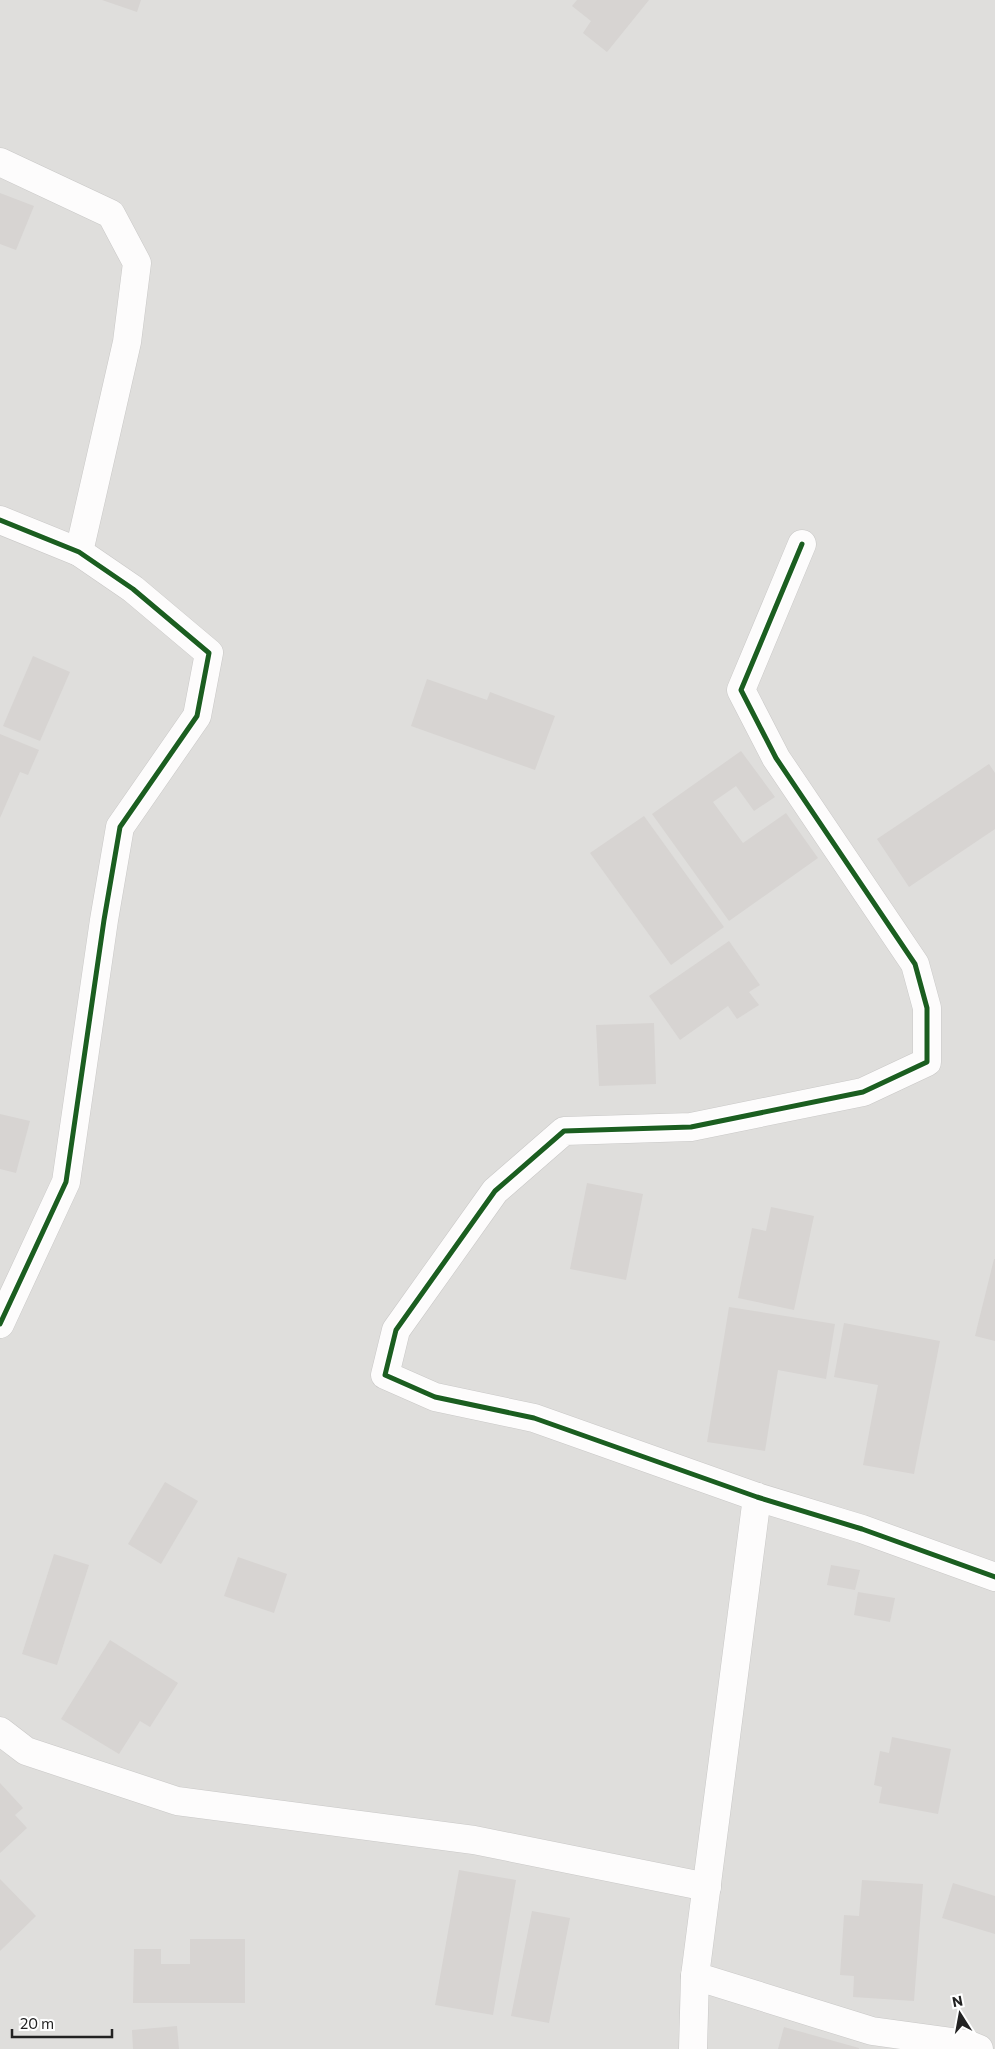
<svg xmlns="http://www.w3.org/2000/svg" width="995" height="2049" font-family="Commissioner,sans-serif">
<rect width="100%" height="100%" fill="#f0eeeb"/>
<!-- residential -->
<rect fill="#dfdedc" x="0" y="0" width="995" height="2049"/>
<!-- building -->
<g fill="#d7d4d2">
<path d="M102,0H141L137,12Z"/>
<path d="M577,0H649L607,52L583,33L591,21L572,6Z"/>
<path d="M0,193L34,206L16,250L0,244Z"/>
<path d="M33,656L70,672L40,741L3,726Z"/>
<path d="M427,679L487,700L490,692L555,716L535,770L411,726Z"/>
<path d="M0,734L39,750L28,775L20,772L0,818Z"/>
<path d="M741,751L775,797L754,811L736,786L713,802L743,843L786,813L818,858L729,921L652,814Z"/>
<path d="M989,764L995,773V829L909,887L877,839Z"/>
<path d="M644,816L724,927L671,965L590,853Z"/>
<path d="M729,941L760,985L749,992L759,1005L737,1019L728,1006L680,1040L649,996Z"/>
<path d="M654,1023L656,1084L599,1086L596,1025Z"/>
<path d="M0,1114L30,1121L16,1173L0,1169Z"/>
<path d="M587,1183L643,1194L626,1280L570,1269Z"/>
<path d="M771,1207L814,1216L794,1310L738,1298L752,1228L766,1231Z"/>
<path d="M994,1259H995V1341L975,1336Z"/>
<path d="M729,1307L835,1324L826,1379L778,1370L765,1451L707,1442Z"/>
<path d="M844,1323L940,1341L914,1474L863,1465L878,1385L834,1377Z"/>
<path d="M165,1482L198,1501L161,1564L128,1544Z"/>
<path d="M54,1554L89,1565L57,1665L22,1654Z"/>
<path d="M238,1557L287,1574L274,1613L224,1596Z"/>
<path d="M831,1565L860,1570L855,1590L827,1585Z"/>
<path d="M858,1592L895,1598L890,1622L854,1615Z"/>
<path d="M110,1640L178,1683L150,1727L140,1721L119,1754L61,1719Z"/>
<path d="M892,1737L951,1749L938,1814L879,1803L882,1787L874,1785L880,1751L889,1753Z"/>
<path d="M0,1783L23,1808L15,1815L27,1828L0,1853Z"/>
<path d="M459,1870L516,1880L493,2015L435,2005Z"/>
<path d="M0,1879L36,1916L0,1951Z"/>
<path d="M862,1880L923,1884L914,2001L853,1997L854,1976L840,1975L844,1915L859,1916Z"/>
<path d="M953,1883L995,1896V1934L942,1918Z"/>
<path d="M532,1911L570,1918L549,2023L511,2016Z"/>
<path d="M190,1939H245V2003H133L134,1949H161V1964H190Z"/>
<path d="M177,2026L179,2049H133L132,2030Z"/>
<path d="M784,2027L859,2048V2049H778Z"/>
</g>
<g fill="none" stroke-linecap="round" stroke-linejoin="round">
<defs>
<g id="minor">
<path d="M0,162L111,214L137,263L127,342L79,552"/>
<path d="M0,520L79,552L133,589L209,653L197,716L120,827L104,920L66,1182L0,1324"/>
<path d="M802,544L741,690L776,758L915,964L927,1008V1062L863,1092L691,1127L564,1131L495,1191L396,1330L385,1375L435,1397L534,1418L757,1497L862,1529L995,1577"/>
<path d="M0,1731L26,1751L177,1801L474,1840L707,1887"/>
<path d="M695,1976L872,2031L967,2044L979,2049"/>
<path d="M693,2049L695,1976L757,1497"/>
</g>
</defs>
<!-- minor casing -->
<use href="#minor" stroke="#c9c8c7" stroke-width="29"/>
<!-- minor -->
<use href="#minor" stroke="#fdfcfc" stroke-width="28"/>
<defs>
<g id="cycleway">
<path d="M0,520L79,552L133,589L209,653L197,716L120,827L104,920L66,1182L0,1324"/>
<path d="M802,544L741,690L776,758L915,964L927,1008V1062L863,1092L691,1127L564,1131L495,1191L396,1330L385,1375L435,1397L534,1418L757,1497L862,1529L995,1577"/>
</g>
</defs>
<!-- cycleway casing -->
<use href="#cycleway" stroke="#fff" stroke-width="8"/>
<!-- cycleway -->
<use href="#cycleway" stroke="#1b5e20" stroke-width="5"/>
</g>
<!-- north arrow -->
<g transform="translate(960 2014) rotate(349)" stroke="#ffffff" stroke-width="4" paint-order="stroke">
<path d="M0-4L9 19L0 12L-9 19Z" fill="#222222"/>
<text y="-8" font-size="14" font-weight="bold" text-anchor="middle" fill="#222222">N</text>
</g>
<!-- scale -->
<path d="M12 2029v8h100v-8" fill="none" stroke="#222222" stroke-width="2.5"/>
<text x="20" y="2029" font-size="15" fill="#222222" stroke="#ffffff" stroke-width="4" paint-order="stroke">20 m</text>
</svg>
